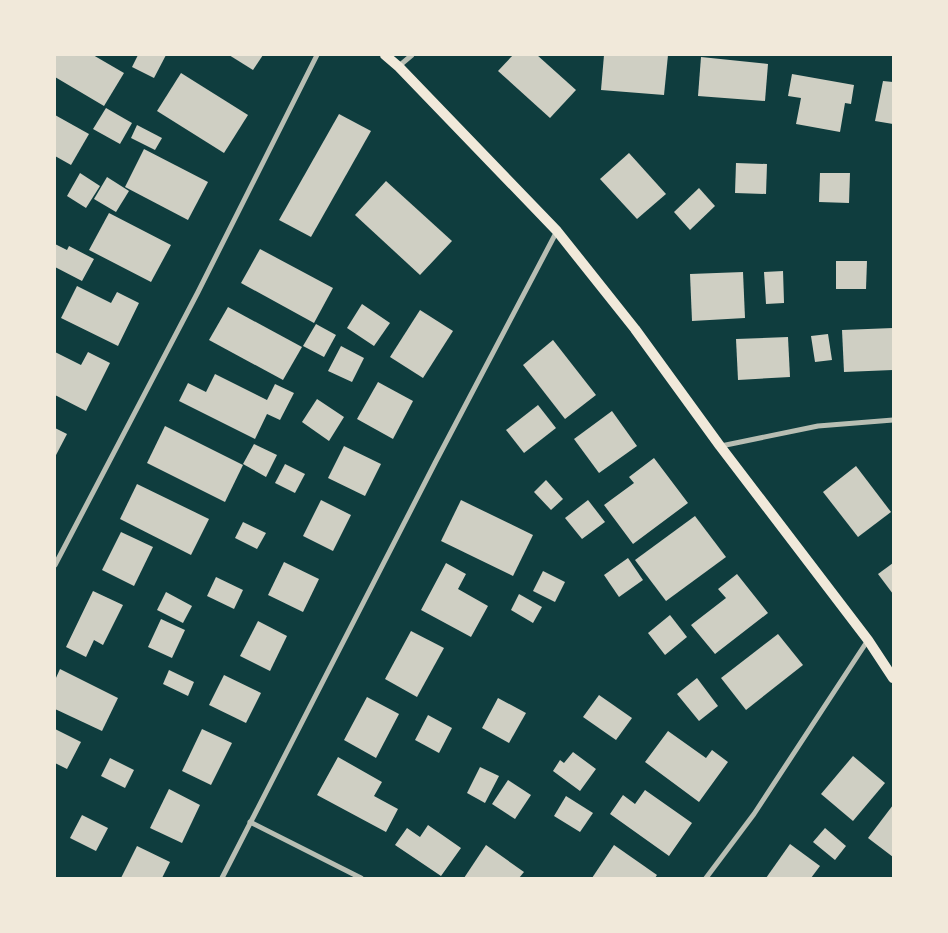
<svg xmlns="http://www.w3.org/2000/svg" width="948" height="933" font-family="'Crimson Pro',serif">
<rect width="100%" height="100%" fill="#0f3d3e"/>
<!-- building -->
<g fill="#cfcfc3">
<path d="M55,55H93L124,73L104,106L55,77Z"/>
<path d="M138,55H166L154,78L132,67Z"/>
<path d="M229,55H263L253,70Z"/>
<path d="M513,55H537L576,90L550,118L498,71Z"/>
<path d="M604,55H668L664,95L601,90Z"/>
<path d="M701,57L768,64L765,101L698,96Z"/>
<path d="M181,73L248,115L224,153L157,111Z"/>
<path d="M792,74L854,85L851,104L845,103L840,132L796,124L801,98L788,96Z"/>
<path d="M883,81L893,82V124L875,121Z"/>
<path d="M106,108L132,123L120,144L93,129Z"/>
<path d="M339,114L371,131L311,237L279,220Z"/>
<path d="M55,115L89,134L71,165L55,156Z"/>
<path d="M137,125L162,138L155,150L131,138Z"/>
<path d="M144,149L208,182L188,220L125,187Z"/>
<path d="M629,153L666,194L637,219L600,179Z"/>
<path d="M736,163L767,164L766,194L735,193Z"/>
<path d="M80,173L100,186L86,208L67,196Z"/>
<path d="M820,173H850L849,203L819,202Z"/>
<path d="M107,177L129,191L116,212L94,199Z"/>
<path d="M386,181L452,241L420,275L355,215Z"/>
<path d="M699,188L715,206L690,230L674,212Z"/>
<path d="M109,213L171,245L151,282L89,250Z"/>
<path d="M55,244L67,250L69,246L94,259L82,281L55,267Z"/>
<path d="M260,249L333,288L314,323L241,283Z"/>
<path d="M836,261H867L866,289H836Z"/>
<path d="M783,271L784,303L766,304L764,272Z"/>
<path d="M743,272L745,318L692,321L690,274Z"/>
<path d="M77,286L111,303L117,292L139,303L118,346L61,318Z"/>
<path d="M362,304L390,323L374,346L347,328Z"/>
<path d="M228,307L302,347L283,380L209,340Z"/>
<path d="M420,310L453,331L423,378L390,357Z"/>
<path d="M316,324L336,335L324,357L303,346Z"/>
<path d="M893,328V370L844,372L842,330Z"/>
<path d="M828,334L832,360L815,362L811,336Z"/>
<path d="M788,337L790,377L738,380L736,339Z"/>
<path d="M553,340L596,395L565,419L523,365Z"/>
<path d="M341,346L364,358L352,382L328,371Z"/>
<path d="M55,352L81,365L88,352L110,363L86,411L55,395Z"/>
<path d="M215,374L267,400L275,384L294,393L280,420L267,414L255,439L179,401L188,383L206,392Z"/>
<path d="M378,382L413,401L393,439L357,419Z"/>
<path d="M317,399L344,417L329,441L302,422Z"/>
<path d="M538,405L556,428L524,453L506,430Z"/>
<path d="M612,411L637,446L599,473L574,439Z"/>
<path d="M165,426L243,465L225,502L147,463Z"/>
<path d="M55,428L67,434L55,457Z"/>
<path d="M254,444L277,455L266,477L243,464Z"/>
<path d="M344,446L381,464L365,496L328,478Z"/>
<path d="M654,458L688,503L633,544L604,505L634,483L629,477Z"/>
<path d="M285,464L305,474L295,493L275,483Z"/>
<path d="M856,466L891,512L858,537L823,492Z"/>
<path d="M546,480L563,499L551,510L534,492Z"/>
<path d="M137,484L209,519L191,555L120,519Z"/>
<path d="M321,500L351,515L333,551L303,536Z"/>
<path d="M461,500L533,535L513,576L441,541Z"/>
<path d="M588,500L605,522L582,539L565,518Z"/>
<path d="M695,516L726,557L666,601L635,560Z"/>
<path d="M243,522L266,533L257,549L235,538Z"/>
<path d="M121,532L153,547L134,586L102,570Z"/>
<path d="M628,558L643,580L619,597L604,575Z"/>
<path d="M284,562L319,579L303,612L268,595Z"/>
<path d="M446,563L466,574L458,589L488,606L471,637L421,610Z"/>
<path d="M893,563V594L878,574Z"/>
<path d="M543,571L565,582L555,602L533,591Z"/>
<path d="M737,574L768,613L715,654L691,625L726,598L718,589Z"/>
<path d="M216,577L243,590L234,609L207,596Z"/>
<path d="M93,591L123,605L103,645L94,640L86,657L66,647Z"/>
<path d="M166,592L192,606L183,623L157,610Z"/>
<path d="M519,594L542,607L533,623L511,610Z"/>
<path d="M670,615L687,637L665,655L648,633Z"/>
<path d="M161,619L185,630L172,658L148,647Z"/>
<path d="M258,621L287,636L270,671L240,656Z"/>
<path d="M411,631L444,648L417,697L385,679Z"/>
<path d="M778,634L803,665L746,710L721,678Z"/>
<path d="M60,669L118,698L102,731L55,709V680Z"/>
<path d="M169,670L194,682L188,696L163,684Z"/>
<path d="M224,675L261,693L246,723L209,705Z"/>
<path d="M697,678L718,706L699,721L677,694Z"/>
<path d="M599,695L632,718L616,740L583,717Z"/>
<path d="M367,697L399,714L376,758L344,740Z"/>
<path d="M498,698L526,713L509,743L482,728Z"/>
<path d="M428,715L452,728L439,753L415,740Z"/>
<path d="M55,729L81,742L67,769L55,763Z"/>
<path d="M202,729L232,743L211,785L182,771Z"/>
<path d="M668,731L706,758L712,750L728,762L699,802L645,762Z"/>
<path d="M573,752L596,769L580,791L553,771L560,760L564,763Z"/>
<path d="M853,756L885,783L853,821L821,794Z"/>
<path d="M338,757L382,782L374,796L398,809L386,832L317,795Z"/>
<path d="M110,758L134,770L125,788L101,776Z"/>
<path d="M480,767L499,776L485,803L467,793Z"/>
<path d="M508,780L531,795L515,819L492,804Z"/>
<path d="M169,789L200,805L182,843L150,828Z"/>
<path d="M645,790L692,823L669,856L610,814L623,795L635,804Z"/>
<path d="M566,796L593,813L580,832L554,816Z"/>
<path d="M893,805V857L868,838Z"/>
<path d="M82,815L108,828L96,851L70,838Z"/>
<path d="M428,825L461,848L441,876L395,845L407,828L420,837Z"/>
<path d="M825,828L846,846L835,860L813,842Z"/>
<path d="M790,844L820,866L811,878H766Z"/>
<path d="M486,845L524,872L519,878H464Z"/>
<path d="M614,845L657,875L655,878H592Z"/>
<path d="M137,846L170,862L162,878H121Z"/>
</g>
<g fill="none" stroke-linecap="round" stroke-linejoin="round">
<!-- minor -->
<g stroke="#b8beb3" stroke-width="5">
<path d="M399,66L412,55"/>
<path d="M721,446L818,426L893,420"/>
<path d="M55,565L198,292L317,55"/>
<path d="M250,822L361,878"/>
<path d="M222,878L435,463L557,231"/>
<path d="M706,878L754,814L868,640"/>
</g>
<!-- secondary -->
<path stroke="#f1e9da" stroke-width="10" d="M385,55L399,67L557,231L635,329L720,446L868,640L893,678"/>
</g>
<!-- border -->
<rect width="948" height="933" fill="none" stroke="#f1e9da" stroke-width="112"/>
</svg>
